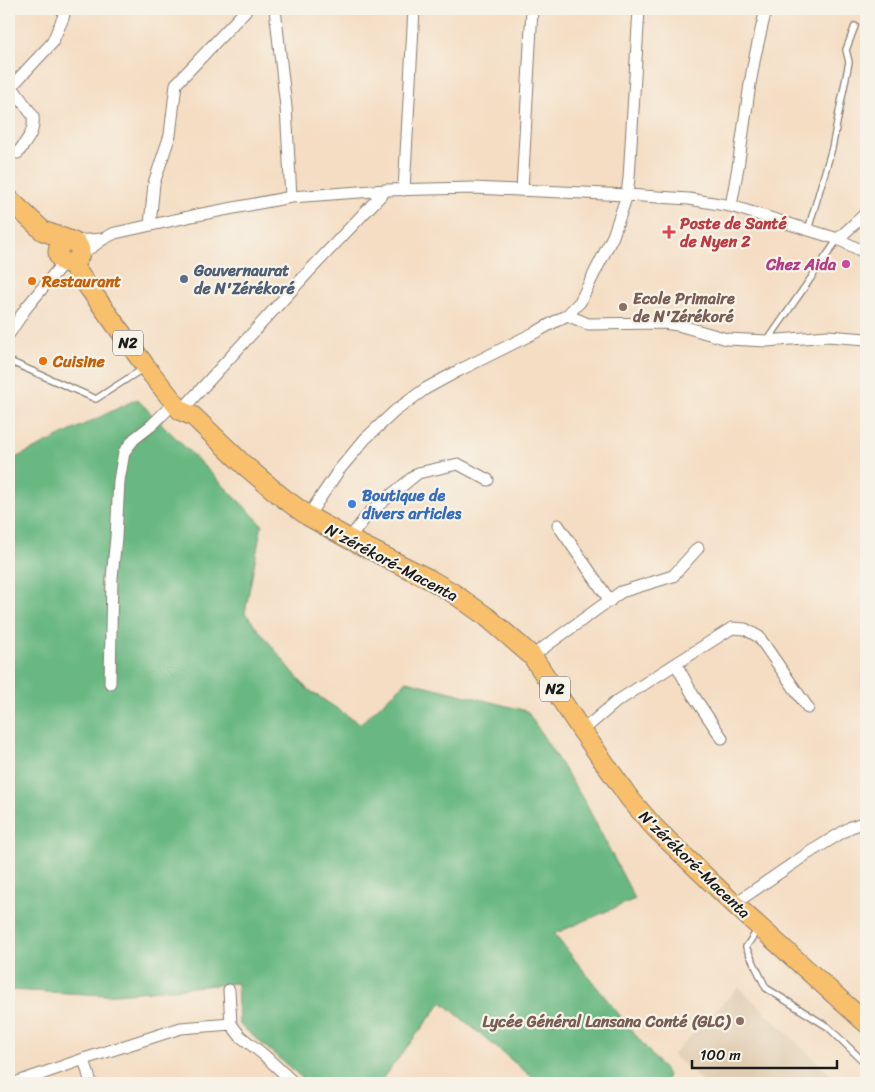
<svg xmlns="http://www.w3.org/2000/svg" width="875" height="1092" font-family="Sriracha,sans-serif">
<rect width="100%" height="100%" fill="#f7f3e8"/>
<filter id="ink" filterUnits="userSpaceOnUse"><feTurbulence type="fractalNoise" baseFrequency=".02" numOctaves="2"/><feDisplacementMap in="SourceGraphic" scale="10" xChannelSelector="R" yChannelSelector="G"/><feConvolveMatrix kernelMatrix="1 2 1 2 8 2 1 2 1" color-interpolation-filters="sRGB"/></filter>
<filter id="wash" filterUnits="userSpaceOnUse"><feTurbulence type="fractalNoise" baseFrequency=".0096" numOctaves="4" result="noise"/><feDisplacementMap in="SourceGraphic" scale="20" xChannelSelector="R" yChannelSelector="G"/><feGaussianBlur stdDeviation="1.12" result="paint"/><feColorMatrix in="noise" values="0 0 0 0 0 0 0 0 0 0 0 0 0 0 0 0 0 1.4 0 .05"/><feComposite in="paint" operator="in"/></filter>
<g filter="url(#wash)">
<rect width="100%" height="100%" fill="#f4ddc2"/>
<!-- built -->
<path fill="#e0ccb1" d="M739,987L839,1083H704L672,1055Z"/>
<!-- forest -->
<path fill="#69b882" stroke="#426a4f" d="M137,399L262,524L245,613L306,688L360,724L407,681L527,711L585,802L635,899L554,934L668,1075L665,1083H539L442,1002L379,1083H308L239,1024L237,983L105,995L9,990V461Z"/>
</g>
<g filter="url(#ink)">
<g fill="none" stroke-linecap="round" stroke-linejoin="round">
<defs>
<g id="service">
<path d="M808,230L832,148L849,62L846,50L855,26"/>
<path d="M768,340L838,239"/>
<path d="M9,361L96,399L144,368"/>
<path d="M758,929L746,947L766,988L828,1027L866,1064V1068"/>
</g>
<g id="minor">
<path d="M275,9L286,107L291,197"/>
<path d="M12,87L33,116C35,133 27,139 18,153"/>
<path d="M9,89L52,43L63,18L65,9"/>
<path d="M404,190L414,9"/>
<path d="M522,190L532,9"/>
<path d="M731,206L738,167L750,84L755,56L766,9"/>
<path d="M150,225L154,183L170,135L176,84L247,9"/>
<path d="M838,239L866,213"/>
<path d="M73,241L103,239"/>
<path d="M80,253L92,247L103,239L115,233L197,215L291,197L386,190L473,188L627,195L689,199L731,206L838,239L866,253"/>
<path d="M567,315L588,324L663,323L678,325L727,339L767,341L828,336L866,339"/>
<path d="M9,334L26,308L64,262"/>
<path d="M181,411L312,268L386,190"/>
<path d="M308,516L339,470L365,439L395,411L425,389L458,371L538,331L567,315L580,302L613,236L627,195L629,178L639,9"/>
<path d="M558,525L610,601"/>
<path d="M349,539L369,513L418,473L458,464L488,480"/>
<path d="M532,656L621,592L673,576L698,548"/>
<path d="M676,664L693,695L722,738"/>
<path d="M110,683L112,578L116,537L119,481L124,452L134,439L152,425L166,411L174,402"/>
<path d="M582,731L616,702L732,628L745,629L759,637L808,708"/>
<path d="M734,904L807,854L851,827L863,823L866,824"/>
<path d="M229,990L231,1024L240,1036L264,1055L294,1083"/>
<path d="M84,1059L91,1083"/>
<path d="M15,1083L84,1059L181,1028L231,1024"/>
</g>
<g id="trunk">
<path d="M9,199L43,231L69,240"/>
<circle cx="69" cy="252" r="11"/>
<path d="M71,263L146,367L181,411L193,416L243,464L282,497L308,516L349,539L429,579L453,593L487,617L532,656L582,731L630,799L654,827L734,904L866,1023"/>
</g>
</defs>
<!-- service casing -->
<use href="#service" stroke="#887c6f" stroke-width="8"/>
<!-- minor casing -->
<use href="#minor" stroke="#887c6f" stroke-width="13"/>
<!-- trunk casing -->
<use href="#trunk" stroke="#887c6f" stroke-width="21"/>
<!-- service -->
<use href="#service" stroke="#fff" stroke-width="5.5"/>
<!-- minor -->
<use href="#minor" stroke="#fff" stroke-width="11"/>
<!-- trunk -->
<use href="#trunk" stroke="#f8bf6c" stroke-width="19"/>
</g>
</g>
<!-- markers -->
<path fill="#e0444e" stroke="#f7f3e8" stroke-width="2" d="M666.5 224.5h5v5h5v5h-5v5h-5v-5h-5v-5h5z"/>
<circle fill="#d1479c" stroke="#f7f3e8" stroke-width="2" cx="846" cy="264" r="5"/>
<circle fill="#5c6f8a" stroke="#f7f3e8" stroke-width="2" cx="184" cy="279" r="5"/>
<g fill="#e8710a" stroke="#f7f3e8" stroke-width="2">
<circle cx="32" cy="281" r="5"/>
<circle cx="43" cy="361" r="5"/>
</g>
<g fill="#8d6e63" stroke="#f7f3e8" stroke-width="2">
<circle cx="623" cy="307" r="5"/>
<circle cx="740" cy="1021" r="5"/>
</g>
<circle fill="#3f7fe0" stroke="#f7f3e8" stroke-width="2" cx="352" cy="504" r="5"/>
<g text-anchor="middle" stroke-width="4.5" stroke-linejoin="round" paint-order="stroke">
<!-- shield labels -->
<g fill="#f7f3e8" stroke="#5e5c59" stroke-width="1">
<rect x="113" y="330.5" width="30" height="25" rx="4"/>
<rect x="540" y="676.5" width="30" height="25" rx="4"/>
</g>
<g font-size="15" font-weight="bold" fill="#1c1c1c">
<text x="128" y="348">N2</text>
<text x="555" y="694">N2</text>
</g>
<!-- health labels -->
<g font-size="16" font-weight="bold" fill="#be3a42" stroke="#f7f3e8" text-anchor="start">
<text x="680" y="229">Poste de Santé<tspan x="680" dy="18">de Nyen 2</tspan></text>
</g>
<!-- hotel labels -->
<g font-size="16" font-weight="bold" fill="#b23c85" stroke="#f7f3e8" text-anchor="end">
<text x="836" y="270">Chez Aida</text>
</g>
<!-- service labels -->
<g font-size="16" font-weight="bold" fill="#4e5e75" stroke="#f7f3e8" text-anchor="start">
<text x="194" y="276">Gouvernaurat<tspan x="194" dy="18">de N'Zérékoré</tspan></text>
</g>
<!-- food labels -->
<g font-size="16" font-weight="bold" fill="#c56008" stroke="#f7f3e8" text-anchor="start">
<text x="42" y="287">Restaurant</text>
<text x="53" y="367">Cuisine</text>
</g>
<!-- education labels -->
<g font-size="16" font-weight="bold" fill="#785e54" stroke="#f7f3e8" text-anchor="start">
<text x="633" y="304">Ecole Primaire<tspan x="633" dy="18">de N'Zérékoré</tspan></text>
<text x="730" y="1027" text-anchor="end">Lycée Général Lansana Conté (GLC)</text>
</g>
<!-- shop labels -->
<g font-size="16" font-weight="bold" fill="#366cbe" stroke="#f7f3e8" text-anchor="start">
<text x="362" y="501">Boutique de<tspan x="362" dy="18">divers articles</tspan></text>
</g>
<!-- street labels -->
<g font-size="16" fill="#1c1c1c" stroke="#f7f3e8">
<text transform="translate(392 562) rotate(28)" y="6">N'zérékoré-Macenta</text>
<text transform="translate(695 864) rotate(44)" y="6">N'zérékoré-Macenta</text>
</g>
</g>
<!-- margin -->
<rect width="875" height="1092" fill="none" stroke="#f7f3e8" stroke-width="30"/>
<!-- scale -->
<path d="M692 1060v8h145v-8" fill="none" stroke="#1c1c1c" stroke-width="2.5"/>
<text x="700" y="1060" font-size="15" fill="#1c1c1c" stroke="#f7f3e8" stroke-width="4" paint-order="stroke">100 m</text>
</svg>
